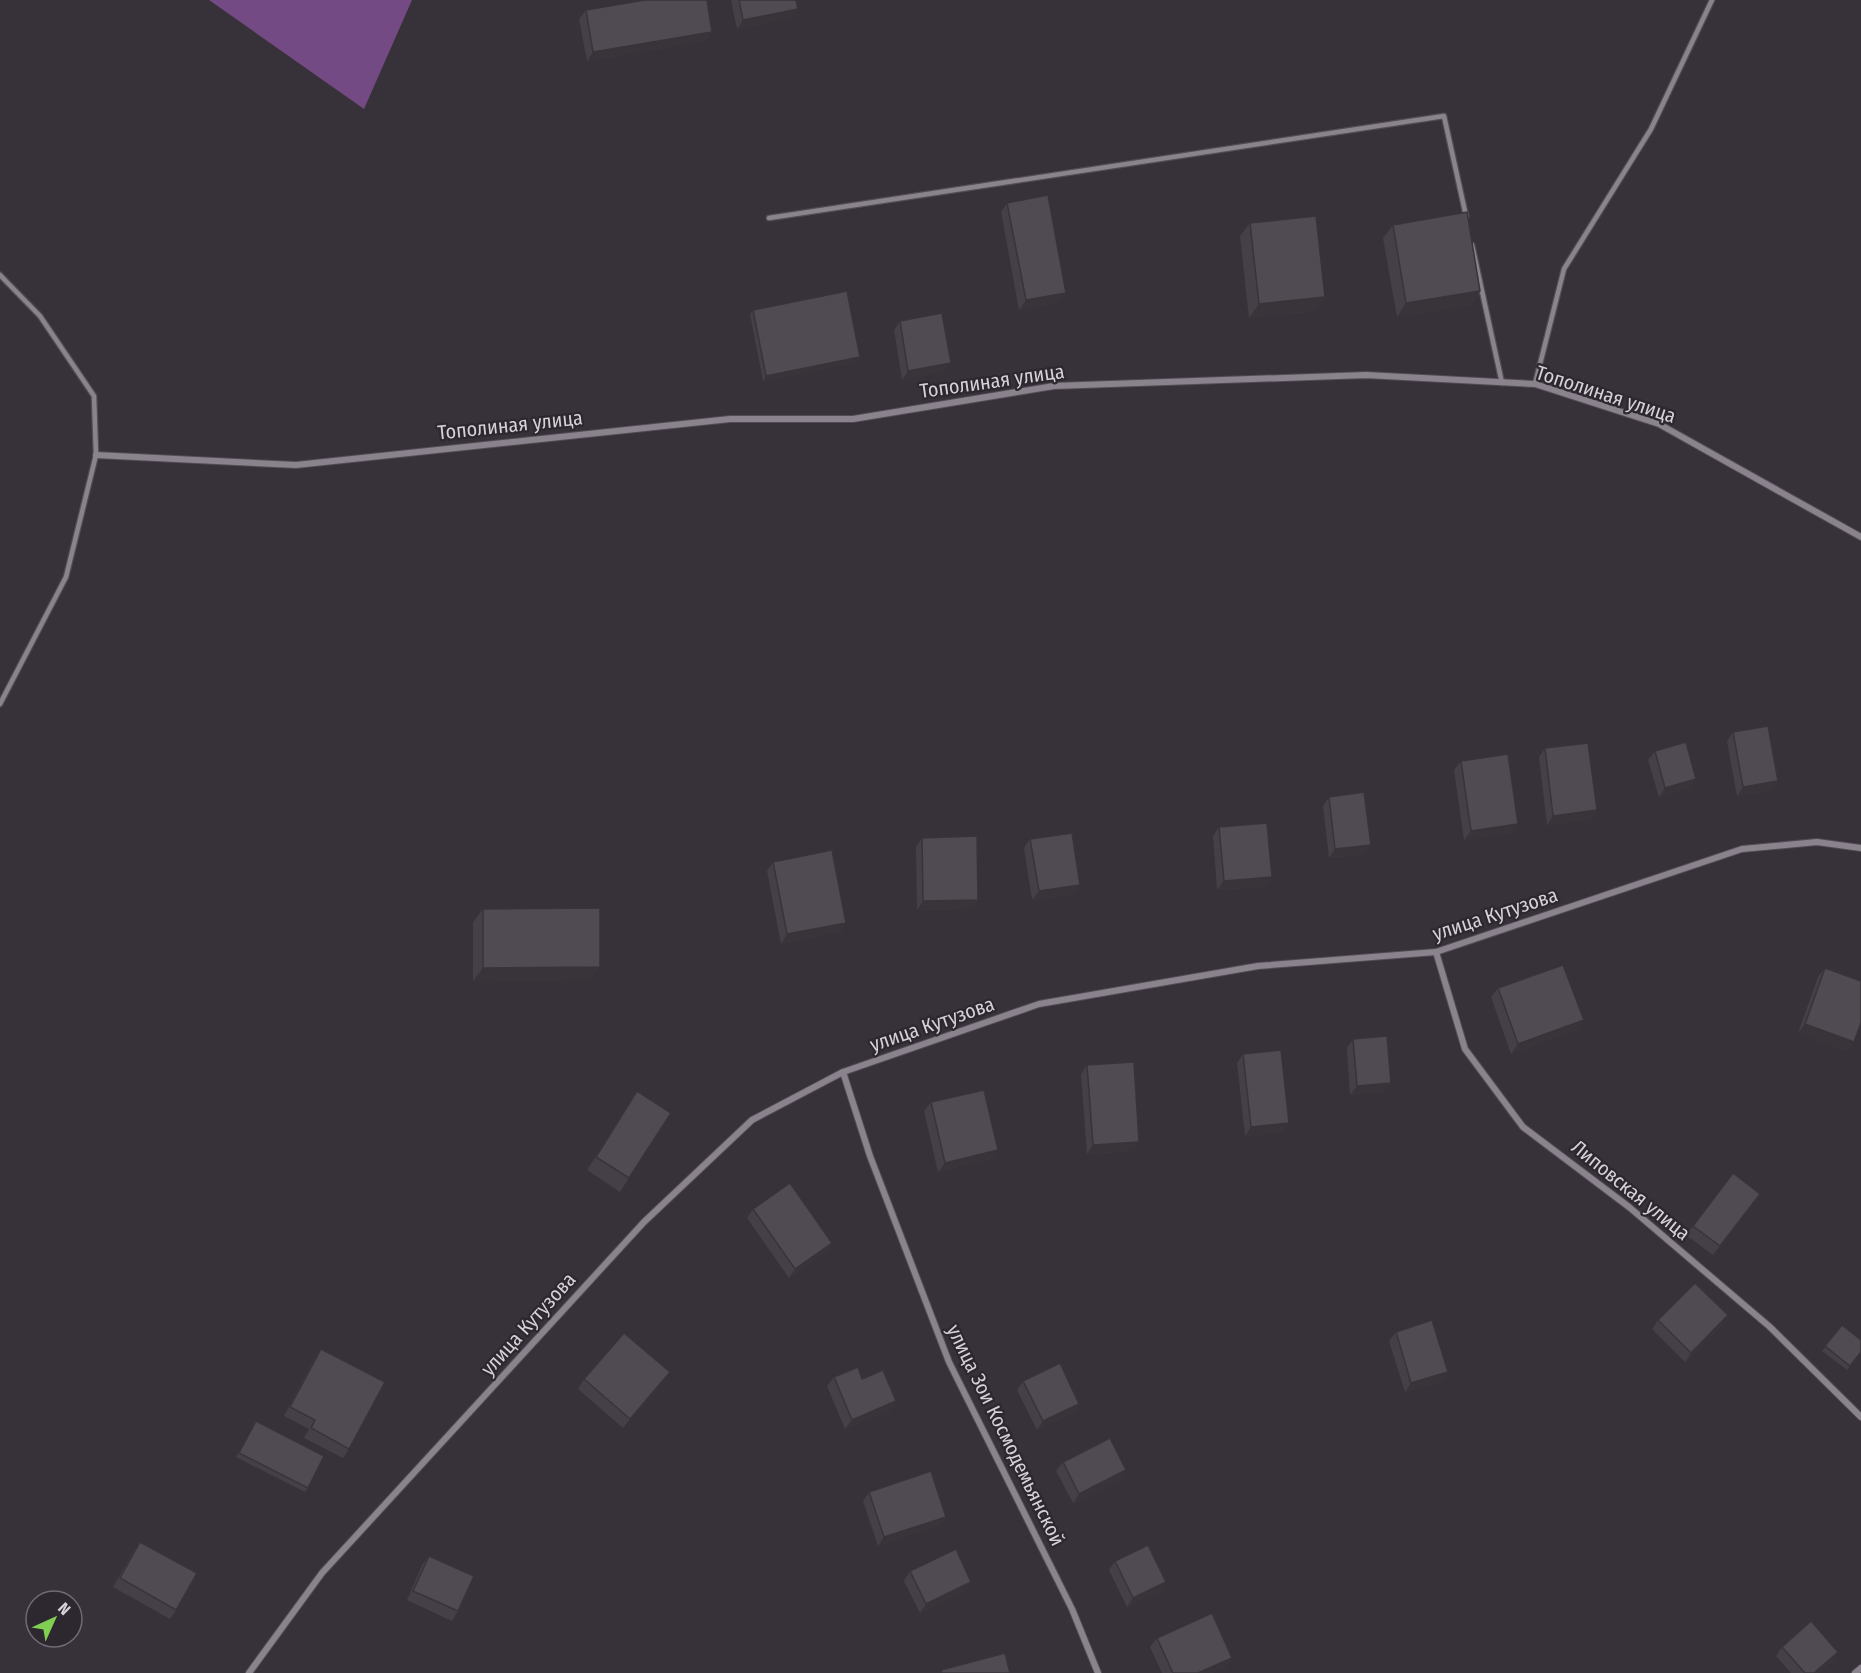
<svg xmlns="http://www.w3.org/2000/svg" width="1861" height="1673" font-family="'Fira Sans Condensed',sans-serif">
<rect width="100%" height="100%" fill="#373139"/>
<!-- green -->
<path fill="#734a83" d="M209,0H412L364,109Z"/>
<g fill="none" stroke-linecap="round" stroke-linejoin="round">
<defs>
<g id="service">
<path d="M769,218L1444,116L1466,216"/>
<path d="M1472,245L1502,383"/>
<path d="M0,275L40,316L94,396L96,455L66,577L0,704"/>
<path d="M1535,384L1564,269L1651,129L1712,0"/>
</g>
<g id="minor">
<path d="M96,455L296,465L730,419H853L1054,386L1366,375L1535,384L1659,424L1861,537"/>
<path d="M1436,952L1465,1049L1523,1127L1629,1207L1770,1327L1861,1417"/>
<path d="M843,1072L870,1156L949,1362L1072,1609L1098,1673"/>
<path d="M249,1673L322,1573L644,1222L752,1120L843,1072L1039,1004L1258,966L1436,952L1742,849L1817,842L1861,848"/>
<path d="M1855,1673L1861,1668"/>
</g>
</defs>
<!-- service casing -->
<use href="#service" stroke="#514d53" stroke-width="7"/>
<!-- minor casing -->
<use href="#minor" stroke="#514d53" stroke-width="8"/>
<!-- service -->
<use href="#service" stroke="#8a838d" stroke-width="4.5"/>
<!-- minor -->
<use href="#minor" stroke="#8a838d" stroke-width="6"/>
</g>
<!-- wall -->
<g fill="#454047">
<path d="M731,0H796L798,9L791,18L737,29Z"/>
<path d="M586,10L706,41L587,61L579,19Z"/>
<path d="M1007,203L1060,302L1019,310L1001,212Z"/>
<path d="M1250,223L1325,297L1316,311L1249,318L1240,236Z"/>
<path d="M1393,225L1480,291L1471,305L1397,317L1383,238Z"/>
<path d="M753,310L857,362L763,381L750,314Z"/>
<path d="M900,321L944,372L902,380L894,330Z"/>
<path d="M1733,732L1778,781L1772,790L1737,796L1727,741Z"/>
<path d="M1545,748L1597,810L1591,820L1547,825L1539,757Z"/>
<path d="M1655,751L1690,788L1659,797L1648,760Z"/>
<path d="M1461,761L1512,833L1464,840L1454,770Z"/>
<path d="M1329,797L1371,845L1365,854L1329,858L1323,806Z"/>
<path d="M1219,827L1272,877L1266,886L1217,890L1213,836Z"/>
<path d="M922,838L978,900L972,909L917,910L916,847Z"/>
<path d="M1030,839L1080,885L1074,894L1032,900L1024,848Z"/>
<path d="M773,862L846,923L840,932L781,944L767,871Z"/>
<path d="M483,909L591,980L473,981V922Z"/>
<path d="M1825,968L1848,1051L1798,1033L1818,977Z"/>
<path d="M1498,988L1577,1030L1511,1054L1491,997Z"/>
<path d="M1353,1039L1385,1092L1350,1095L1347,1048Z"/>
<path d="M1243,1054L1283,1132L1245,1136L1237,1063Z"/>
<path d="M1087,1065L1139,1142L1133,1151L1087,1154L1081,1074Z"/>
<path d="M637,1091L629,1178L620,1192L587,1170Z"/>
<path d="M931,1102L992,1159L938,1172L924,1111Z"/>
<path d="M1760,1194L1713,1255L1686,1235L1693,1226Z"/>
<path d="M753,1209L832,1243L826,1252L789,1278L747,1218Z"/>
<path d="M1658,1320L1722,1324L1685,1362L1652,1329Z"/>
<path d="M1842,1325L1861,1352L1847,1370L1822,1351Z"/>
<path d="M1396,1332L1448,1372L1442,1381L1405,1392L1389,1341Z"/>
<path d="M321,1349L349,1449L343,1458L304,1438L309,1429L284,1416L315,1358Z"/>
<path d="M670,1372L664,1381L623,1428L578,1389L584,1379Z"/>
<path d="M834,1377L862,1379L896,1401L890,1410L845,1429L827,1386Z"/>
<path d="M1023,1381L1079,1404L1073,1413L1037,1430L1017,1390Z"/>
<path d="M256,1421L308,1488L305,1492L236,1457Z"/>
<path d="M1063,1462L1126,1470L1120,1479L1073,1503L1056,1471Z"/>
<path d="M869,1492L946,1517L939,1526L878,1546L863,1501Z"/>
<path d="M140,1542L176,1610L170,1619L113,1587L134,1551Z"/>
<path d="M429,1556L458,1611L452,1621L407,1600L422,1565Z"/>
<path d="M1115,1561L1160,1591L1127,1607L1109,1570Z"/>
<path d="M910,1571L965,1591L920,1613L904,1581Z"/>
<path d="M1157,1638L1232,1658L1225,1667L1212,1673H1162L1150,1647Z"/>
<path d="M1782,1647L1838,1652L1832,1661L1818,1673H1791L1776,1656Z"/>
</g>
<!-- shaded-wall -->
<g fill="#383439">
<path d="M798,9L791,18L737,29L743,20Z"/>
<path d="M712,32L706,41L587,61L593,52Z"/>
<path d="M1480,291L1471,305L1397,317L1406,303Z"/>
<path d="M1066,293L1060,302L1019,310L1026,300Z"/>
<path d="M1325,297L1316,311L1249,318L1259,304Z"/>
<path d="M860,357L857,362L763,381L766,376Z"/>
<path d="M951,363L944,372L902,380L908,371Z"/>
<path d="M1696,779L1690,788L1659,797L1665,788Z"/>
<path d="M1778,781L1772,790L1737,796L1743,787Z"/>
<path d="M1597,810L1591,820L1547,825L1553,816Z"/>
<path d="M1518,824L1512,833L1464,840L1471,831Z"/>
<path d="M1371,845L1365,854L1329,858L1335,849Z"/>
<path d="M1272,877L1266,886L1217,890L1224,881Z"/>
<path d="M1080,885L1074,894L1032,900L1039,891Z"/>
<path d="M978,900L972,909L917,910L923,901Z"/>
<path d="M846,923L840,932L781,944L787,934Z"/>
<path d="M600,967L591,980L473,981L483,968Z"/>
<path d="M1584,1020L1577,1030L1511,1054L1518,1044Z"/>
<path d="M1805,1024L1854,1042L1848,1051L1798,1033Z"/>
<path d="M1391,1083L1385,1092L1350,1095L1357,1086Z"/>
<path d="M1289,1123L1283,1132L1245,1136L1251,1127Z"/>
<path d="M1139,1142L1133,1151L1087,1154L1093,1145Z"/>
<path d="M998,1150L992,1159L938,1172L945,1163Z"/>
<path d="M832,1243L826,1252L789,1278L795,1269Z"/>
<path d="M1728,1315L1722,1324L1685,1362L1691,1353Z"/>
<path d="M670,1372L664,1381L623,1428L630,1419Z"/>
<path d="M1448,1372L1442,1381L1405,1392L1411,1383Z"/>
<path d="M896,1401L890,1410L845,1429L852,1420Z"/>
<path d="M1079,1404L1073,1413L1037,1430L1043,1421Z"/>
<path d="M1126,1470L1120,1479L1073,1503L1079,1494Z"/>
<path d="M946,1517L939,1526L878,1546L884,1537Z"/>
<path d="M971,1582L965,1591L920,1613L926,1604Z"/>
<path d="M1166,1582L1160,1591L1127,1607L1133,1598Z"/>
<path d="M1838,1652L1832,1661L1818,1673H1814Z"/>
<path d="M1232,1658L1225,1667L1212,1673H1198Z"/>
</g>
<!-- building -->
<g fill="#504a52" stroke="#383439" stroke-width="1.5">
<path d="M645,0H707L712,32L593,52L586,10Z"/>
<path d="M739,0H796L798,9L743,20Z"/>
<path d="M1048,195L1066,293L1026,300L1007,203Z"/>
<path d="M1467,212L1480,291L1406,303L1393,225Z"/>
<path d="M1316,216L1325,297L1259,304L1250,223Z"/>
<path d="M847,291L860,357L766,376L753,310Z"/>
<path d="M942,313L951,363L908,371L900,321Z"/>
<path d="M1768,726L1778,781L1743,787L1733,732Z"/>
<path d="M1686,742L1696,779L1665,788L1655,751Z"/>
<path d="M1588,743L1597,810L1553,816L1545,748Z"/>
<path d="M1508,754L1518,824L1471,831L1461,761Z"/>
<path d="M1364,792L1371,845L1335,849L1329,797Z"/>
<path d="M1267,823L1272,877L1224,881L1219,827Z"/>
<path d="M1072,833L1080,885L1039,891L1030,839Z"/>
<path d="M977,836L978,900L923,901L922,838Z"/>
<path d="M832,850L846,923L787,934L773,862Z"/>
<path d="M600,908V967L483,968V909Z"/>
<path d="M1563,965L1584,1020L1518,1044L1498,988Z"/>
<path d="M1825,968L1861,981V1023L1854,1042L1805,1024Z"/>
<path d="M1387,1036L1391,1083L1357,1086L1353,1039Z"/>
<path d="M1281,1050L1289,1123L1251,1127L1243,1054Z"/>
<path d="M1134,1062L1139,1142L1093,1145L1087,1065Z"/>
<path d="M984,1090L998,1150L945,1163L931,1102Z"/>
<path d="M637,1091L671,1113L629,1178L596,1157Z"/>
<path d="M1733,1173L1760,1194L1720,1246L1693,1226Z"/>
<path d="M790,1183L832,1243L795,1269L753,1209Z"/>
<path d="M1695,1283L1728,1315L1691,1353L1658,1320Z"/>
<path d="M1432,1320L1448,1372L1411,1383L1396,1332Z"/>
<path d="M1842,1325L1861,1340V1352L1850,1366L1825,1346Z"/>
<path d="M624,1333L670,1372L630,1419L584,1379Z"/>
<path d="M321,1349L385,1382L349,1449L311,1428L315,1420L290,1407Z"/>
<path d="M1060,1363L1079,1404L1043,1421L1023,1381Z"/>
<path d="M858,1367L862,1379L883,1370L896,1401L852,1420L834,1377Z"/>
<path d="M256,1421L324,1456L308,1488L239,1453Z"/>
<path d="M1110,1438L1126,1470L1079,1494L1063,1462Z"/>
<path d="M931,1471L946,1517L884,1537L869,1492Z"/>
<path d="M140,1542L197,1573L176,1610L120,1578Z"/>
<path d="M1148,1545L1166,1582L1133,1598L1115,1561Z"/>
<path d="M956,1549L971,1582L926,1604L910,1571Z"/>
<path d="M429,1556L474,1576L458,1611L413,1591Z"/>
<path d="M1212,1613L1232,1658L1198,1673H1173L1157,1638Z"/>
<path d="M1811,1621L1838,1652L1814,1673H1805L1782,1647Z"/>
<path d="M1005,1653L1010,1673H942L941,1670Z"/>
</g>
<g text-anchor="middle" stroke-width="4.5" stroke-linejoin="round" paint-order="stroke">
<!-- street labels -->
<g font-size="20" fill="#d5d1d6" stroke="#2d272f">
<text transform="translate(992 381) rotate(-8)" y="7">Тополиная улица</text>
<text transform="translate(1606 394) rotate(18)" y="7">Тополиная улица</text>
<text transform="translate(510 425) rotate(-6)" y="7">Тополиная улица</text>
<text transform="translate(1495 914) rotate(-18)" y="7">улица Кутузова</text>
<text transform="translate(932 1024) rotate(-19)" y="7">улица Кутузова</text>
<text transform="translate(1631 1190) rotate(39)" y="7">Липовская улица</text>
<text transform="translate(528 1324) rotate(-48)" y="7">улица Кутузова</text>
<text transform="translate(1006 1435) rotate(64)" y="7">улица Зои Космодемьянской</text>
</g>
</g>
<!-- north arrow -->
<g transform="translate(54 1619) rotate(45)"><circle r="28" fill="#2d272f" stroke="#706b72" stroke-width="1.5"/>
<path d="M0-4.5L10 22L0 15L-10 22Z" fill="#7fd052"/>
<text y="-9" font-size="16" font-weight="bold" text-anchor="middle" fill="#d5d1d6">N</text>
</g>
</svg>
